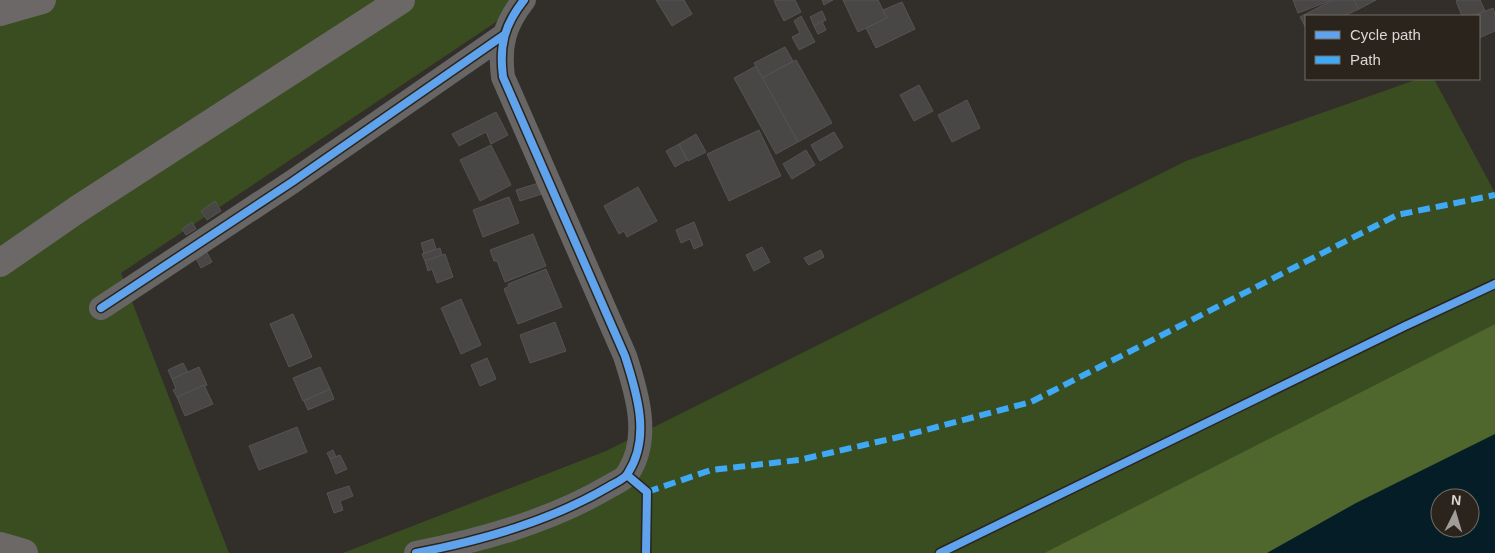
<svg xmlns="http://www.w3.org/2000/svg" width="1495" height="553" font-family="Helvetica,sans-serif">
<rect width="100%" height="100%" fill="#322e2a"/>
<!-- green -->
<g fill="#3a4d20">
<path d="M0,0H513L502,18L121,273L229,553H0Z"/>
<path d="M1418,79H1434L1495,193V324L1044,553H343L606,451L1186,161Z"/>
</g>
<!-- forest -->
<path fill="#4f672d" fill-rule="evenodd" d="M1495,324V553H1044ZM1440,498H1470V528H1440Z"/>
<!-- water -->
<path fill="#051d27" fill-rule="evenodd" d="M1495,434V553H1267L1356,503ZM1440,498H1470V528H1440Z"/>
<!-- building -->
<g fill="#494646" stroke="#555354">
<path d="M656,0H684L692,14L672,26Z"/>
<path d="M776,0H795L801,12L784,21L774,1Z"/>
<path d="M822,0H833L824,5Z"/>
<path d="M843,0H878L887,18L858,32Z"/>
<path d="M1293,0H1332L1298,13Z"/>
<path d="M1333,0H1354L1359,9L1344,16H1306V28L1300,17Z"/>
<path d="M1354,0H1376L1359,9Z"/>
<path d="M1459,0H1480L1485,11L1473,16H1462L1456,1Z"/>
<path d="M902,2L915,29L876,48L866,28L887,18L883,10Z"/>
<path d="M1493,8L1495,14V31L1479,38V16H1473Z"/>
<path d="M822,11L826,20L814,26L810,17Z"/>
<path d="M801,16L815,42L799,50L792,37L800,33L794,21Z"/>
<path d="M822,21L826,30L818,34L814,26Z"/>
<path d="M785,47L793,61L762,78L754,63Z"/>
<path d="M796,60L832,123L798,142L762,78Z"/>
<path d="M756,66L798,142L776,154L734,78Z"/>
<path d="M919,85L933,111L914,121L900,95Z"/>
<path d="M967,100L980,128L952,142L938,115Z"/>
<path d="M496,112L508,135L491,144L486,132L459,146L452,134Z"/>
<path d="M759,130L781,176L729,201L707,154Z"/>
<path d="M834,132L843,147L820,161L811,145Z"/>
<path d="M696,134L706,152L688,161L679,144Z"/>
<path d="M679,144L687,160L675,167L666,151Z"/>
<path d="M491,145L511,185L480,201L460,160Z"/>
<path d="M806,150L815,165L792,179L783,164Z"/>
<path d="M542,182L545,193L520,201L516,190Z"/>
<path d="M638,187L657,221L627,237L624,231L619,234L604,206Z"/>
<path d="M509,197L519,223L483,237L473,210Z"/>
<path d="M215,201L221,211L207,220L201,211Z"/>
<path d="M192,222L196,229L186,235L182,229Z"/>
<path d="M694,222L703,245L694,249L690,239L681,243L676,230Z"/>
<path d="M533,234L546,266L505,282L497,261H494L490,250Z"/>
<path d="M433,239L436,249L424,253L421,243Z"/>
<path d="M204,247L212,262L201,268L193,253Z"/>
<path d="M762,247L770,262L754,271L746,255Z"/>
<path d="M440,248L442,255L425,261L422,254Z"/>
<path d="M821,250L824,257L809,265L807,263L804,258Z"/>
<path d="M445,254L453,277L437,283L432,269L428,271L425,261Z"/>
<path d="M546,269L562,307L518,324L504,289L509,286L508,284Z"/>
<path d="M461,299L481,345L461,354L441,308Z"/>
<path d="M293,314L312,357L289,367L270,324Z"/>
<path d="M555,322L566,351L530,363L520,335Z"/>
<path d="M487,358L496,379L480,386L471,365Z"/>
<path d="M183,363L188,372L172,379L168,370Z"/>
<path d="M199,367L207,385L177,397L173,390L176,389L172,379Z"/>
<path d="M320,367L330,389L303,401L293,378Z"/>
<path d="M204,385L213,404L185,416L177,397Z"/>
<path d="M330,389L334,399L308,410L304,401Z"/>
<path d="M297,427L307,452L259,470L249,446Z"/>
<path d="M333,450L336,457L330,459L327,453Z"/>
<path d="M340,455L347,469L336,474L330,459Z"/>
<path d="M349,486L353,496L340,501L343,510L334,513L327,493Z"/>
</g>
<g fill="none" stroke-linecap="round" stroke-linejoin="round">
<!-- minor -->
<g stroke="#686665" stroke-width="24">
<path d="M101,308L292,182L504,35"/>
<path d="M416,553C483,540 551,521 610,486C615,483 625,479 628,473C651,438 637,393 625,356L503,77C499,46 504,25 524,0"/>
</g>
<!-- trunk -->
<g stroke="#6c6868" stroke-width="28">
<path d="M0,12L42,0"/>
<path d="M0,263L78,209L401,0"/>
<path d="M0,546L24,553"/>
</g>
<!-- quiet -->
<path stroke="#3fa9f5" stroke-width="6" stroke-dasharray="12 6" stroke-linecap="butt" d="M647,492L711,470L799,460L903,436L1031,402L1397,215L1495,195"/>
<defs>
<g id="cycleway">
<path d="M101,308L292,182L504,35"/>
<path d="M627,475L647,492L646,553"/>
<path d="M416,553C483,540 551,521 610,486C615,483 625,479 628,473C651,438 637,393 625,356L503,77C499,46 504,25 524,0"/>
<path d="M940,553L1405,326L1495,284"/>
</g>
</defs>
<!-- cycleway casing -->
<use href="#cycleway" stroke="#2b241d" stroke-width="11"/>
<!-- cycleway -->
<use href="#cycleway" stroke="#60a3ed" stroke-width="8"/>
</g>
<!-- legend -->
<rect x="1305" y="15" width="175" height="65" fill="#2b241d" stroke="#726c66"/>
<rect x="1315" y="31" width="25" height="8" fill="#60a3ed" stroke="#726c66"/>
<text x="1350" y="40" font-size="15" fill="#dcd7d3">Cycle path</text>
<rect x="1315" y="56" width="25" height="8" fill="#3fa9f5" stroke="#726c66"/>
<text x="1350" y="65" font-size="15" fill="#dcd7d3">Path</text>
<!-- north arrow -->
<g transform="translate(1455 513) rotate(5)"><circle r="24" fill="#2b241d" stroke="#726c66"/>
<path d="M0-4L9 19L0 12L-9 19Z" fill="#a09c98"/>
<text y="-8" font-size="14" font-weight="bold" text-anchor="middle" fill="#dcd7d3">N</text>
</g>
</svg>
